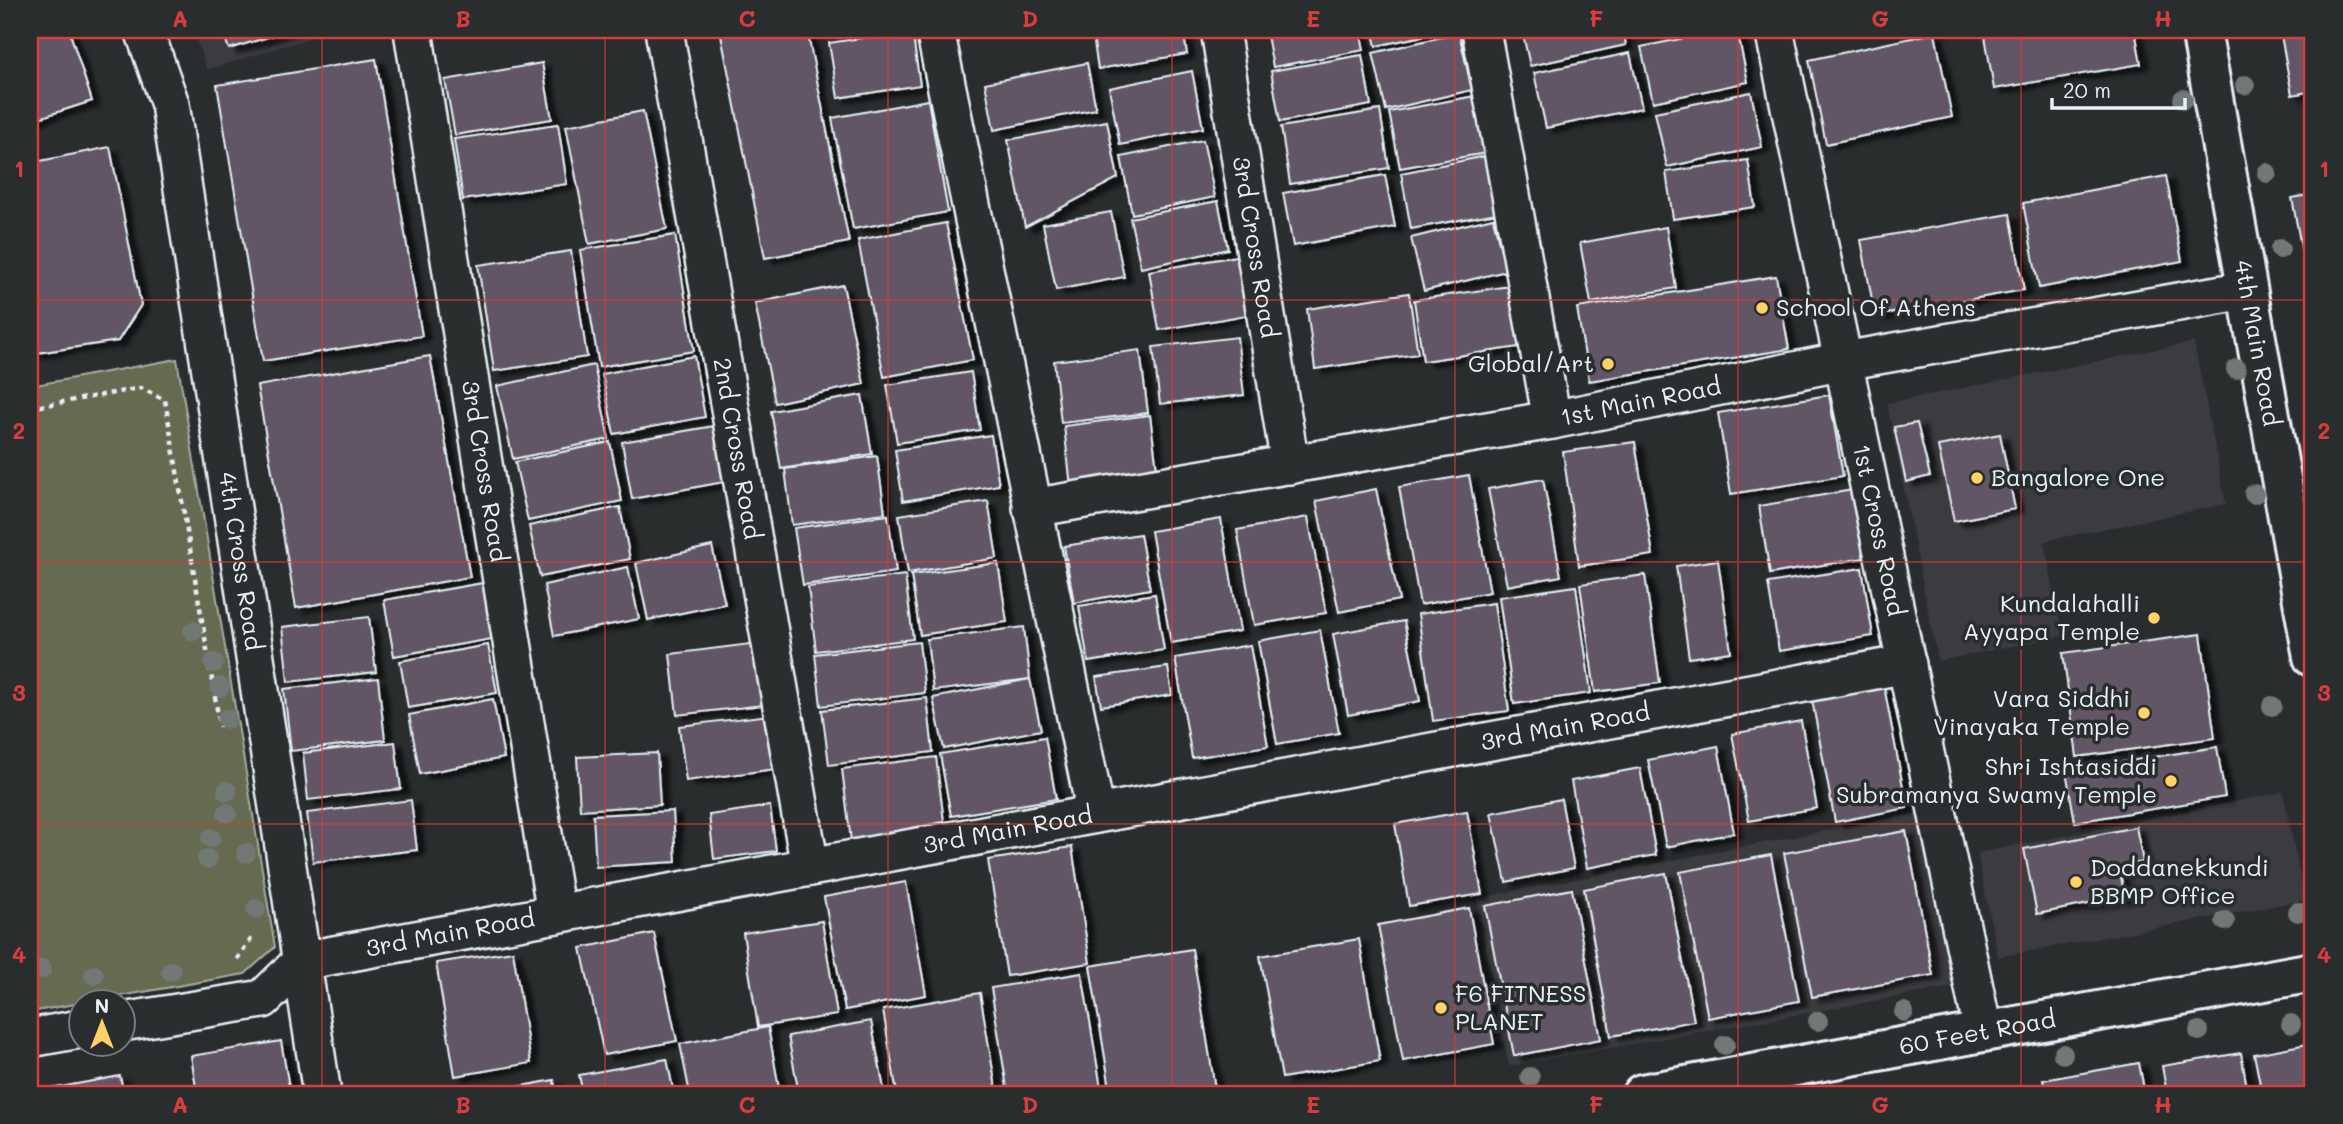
<svg xmlns="http://www.w3.org/2000/svg" width="2343" height="1124" font-family="Mali,sans-serif">
<defs>
<filter id="shadow"><feDropShadow dx="8" dy="4.5" stdDeviation="2" flood-color="#0009"/></filter>
</defs>
<rect width="100%" height="100%" fill="#2a2d2e"/>
<filter id="ink" filterUnits="userSpaceOnUse"><feTurbulence type="fractalNoise" baseFrequency=".0143" numOctaves="2"/><feDisplacementMap in="SourceGraphic" scale="14" xChannelSelector="R" yChannelSelector="G"/><feConvolveMatrix kernelMatrix="1 2 1 2 8 2 1 2 1" color-interpolation-filters="sRGB"/></filter>
<g filter="url(#ink)">
<!-- built -->
<g fill="#3b3a3f">
<path d="M193,30H334L207,70Z"/>
<path d="M2194,342L2226,504L2044,541L2063,636L1938,661L1887,403Z"/>
<path d="M2283,792L2305,900L1998,957L1977,853Z"/>
<path d="M1918,813L1952,987L1509,1066L1477,898Z"/>
</g>
<!-- green -->
<path fill="#656b51" stroke="#a6aea4" stroke-width="2" d="M177,359L275,947L245,974L30,1012V386Z"/>
<!-- building -->
<g fill="#625766" stroke="#e8f1f8" stroke-width="2" filter="url(#shadow)">
<path d="M30,30H69L92,101L30,121Z"/>
<path d="M222,30H291L229,49Z"/>
<path d="M720,30H807L849,242L765,258Z"/>
<path d="M912,30L920,85L838,98L829,43Z"/>
<path d="M1092,30H1183L1187,54L1098,69Z"/>
<path d="M1266,30H1360L1364,50L1273,67Z"/>
<path d="M1372,30H1451L1376,46Z"/>
<path d="M1522,30H1623L1626,45L1530,66Z"/>
<path d="M1724,30H1737L1748,82L1653,102L1641,47Z"/>
<path d="M1984,30H2135L2141,64L1994,89Z"/>
<path d="M2280,30H2313V91L2292,95Z"/>
<path d="M1459,33L1472,90L1386,110L1373,53Z"/>
<path d="M1935,33L1952,117L1826,144L1809,60Z"/>
<path d="M1630,53L1642,108L1546,128L1534,73Z"/>
<path d="M1362,55L1371,105L1280,122L1271,71Z"/>
<path d="M376,59L422,336L263,361L217,85Z"/>
<path d="M542,63L552,119L455,135L445,80Z"/>
<path d="M1087,63L1096,109L994,130L985,83Z"/>
<path d="M1192,71L1203,128L1120,145L1109,88Z"/>
<path d="M1751,92L1762,147L1667,167L1655,112Z"/>
<path d="M1475,96L1486,153L1400,168L1389,112Z"/>
<path d="M928,100L948,212L853,229L832,118Z"/>
<path d="M1380,110L1389,168L1290,184L1281,127Z"/>
<path d="M643,111L667,229L589,244L566,126Z"/>
<path d="M1107,121L1118,178L1025,227L1008,140Z"/>
<path d="M558,124L567,184L463,200L454,139Z"/>
<path d="M1203,140L1215,197L1132,214L1121,157Z"/>
<path d="M110,147L141,305L118,341L30,354V163Z"/>
<path d="M1486,156L1497,213L1411,229L1401,173Z"/>
<path d="M1748,160L1755,207L1673,219L1666,172Z"/>
<path d="M1385,175L1395,227L1293,246L1283,193Z"/>
<path d="M2166,176L2182,261L2039,288L2023,203Z"/>
<path d="M2313,194V272L2306,274L2292,198Z"/>
<path d="M1218,201L1228,249L1141,268L1130,218Z"/>
<path d="M1111,212L1124,277L1056,290L1043,224Z"/>
<path d="M2010,214L2024,290L1875,316L1861,240Z"/>
<path d="M1493,218L1506,271L1424,291L1411,238Z"/>
<path d="M946,223L973,360L884,377L858,240Z"/>
<path d="M1666,227L1676,288L1591,303L1580,243Z"/>
<path d="M675,235L694,351L599,367L580,250Z"/>
<path d="M571,251L587,357L494,371L478,265Z"/>
<path d="M1237,256L1247,315L1159,330L1149,271Z"/>
<path d="M1776,276L1789,349L1589,381L1577,308Z"/>
<path d="M843,285L864,384L775,403L755,303Z"/>
<path d="M1517,285L1526,346L1423,361L1414,300Z"/>
<path d="M1409,293L1418,354L1315,369L1307,309Z"/>
<path d="M1237,337L1244,395L1160,404L1153,347Z"/>
<path d="M1140,350L1148,413L1061,423L1054,361Z"/>
<path d="M430,356L470,577L296,608L257,386Z"/>
<path d="M694,356L705,417L614,434L602,374Z"/>
<path d="M594,365L609,439L513,459L497,386Z"/>
<path d="M971,372L980,430L897,443L887,385Z"/>
<path d="M862,395L872,454L781,469L771,411Z"/>
<path d="M1829,395L1843,476L1731,494L1718,413Z"/>
<path d="M1150,415L1158,477L1071,487L1064,426Z"/>
<path d="M1917,423L1930,476L1906,482L1894,427Z"/>
<path d="M714,426L724,482L632,499L622,442Z"/>
<path d="M2000,434L2015,509L1954,521L1938,446Z"/>
<path d="M991,435L999,485L903,501L895,450Z"/>
<path d="M610,442L622,501L528,521L515,462Z"/>
<path d="M1635,442L1653,555L1579,566L1563,452Z"/>
<path d="M877,456L885,513L792,525L785,469Z"/>
<path d="M1469,475L1490,592L1420,605L1399,487Z"/>
<path d="M1543,479L1561,576L1507,586L1488,489Z"/>
<path d="M1376,489L1399,600L1339,612L1316,501Z"/>
<path d="M1853,490L1864,558L1770,574L1759,506Z"/>
<path d="M988,501L997,558L908,573L899,515Z"/>
<path d="M620,507L630,559L540,577L529,526Z"/>
<path d="M888,515L896,572L803,585L794,528Z"/>
<path d="M1308,517L1326,613L1254,625L1237,530Z"/>
<path d="M1221,519L1240,631L1171,643L1151,531Z"/>
<path d="M1140,534L1150,589L1074,603L1064,546Z"/>
<path d="M712,546L725,604L648,620L636,563Z"/>
<path d="M1718,560L1731,652L1689,658L1676,566Z"/>
<path d="M998,563L1007,622L920,635L911,575Z"/>
<path d="M628,567L639,619L554,636L544,585Z"/>
<path d="M1862,568L1873,636L1779,651L1768,583Z"/>
<path d="M905,575L913,639L816,651L808,587Z"/>
<path d="M1645,575L1660,683L1595,692L1580,584Z"/>
<path d="M483,583L492,639L394,656L384,600Z"/>
<path d="M1576,586L1591,693L1514,704L1499,597Z"/>
<path d="M1155,594L1164,650L1088,662L1079,606Z"/>
<path d="M1494,603L1509,711L1433,721L1418,614Z"/>
<path d="M369,617L376,672L288,682L282,627Z"/>
<path d="M1404,621L1420,701L1348,715L1333,634Z"/>
<path d="M1024,627L1030,679L933,691L927,639Z"/>
<path d="M1320,630L1339,733L1277,744L1258,641Z"/>
<path d="M2201,634L2215,738L2077,757L2063,653Z"/>
<path d="M766,642L773,704L677,715L670,654Z"/>
<path d="M919,642L925,693L821,706L815,654Z"/>
<path d="M488,645L497,693L408,708L400,661Z"/>
<path d="M1250,645L1268,746L1192,758L1175,658Z"/>
<path d="M1168,667L1172,695L1101,706L1096,677Z"/>
<path d="M378,678L385,740L291,751L284,689Z"/>
<path d="M1030,679L1041,730L944,749L933,698Z"/>
<path d="M1884,686L1907,808L1835,822L1812,700Z"/>
<path d="M927,698L933,752L829,765L822,710Z"/>
<path d="M493,699L504,758L420,774L409,715Z"/>
<path d="M769,715L776,769L686,781L679,726Z"/>
<path d="M1801,721L1817,808L1749,821L1732,734Z"/>
<path d="M1045,737L1056,799L951,816L940,754Z"/>
<path d="M395,742L401,789L308,800L303,753Z"/>
<path d="M1718,746L1734,833L1666,847L1648,760Z"/>
<path d="M2217,747L2225,797L2075,822L2066,771Z"/>
<path d="M657,753L660,805L580,810L577,757Z"/>
<path d="M936,757L945,830L851,841L842,769Z"/>
<path d="M1640,768L1656,855L1587,868L1571,781Z"/>
<path d="M1561,799L1574,868L1506,882L1491,813Z"/>
<path d="M411,800L417,850L313,862L307,813Z"/>
<path d="M770,806L776,851L714,859L709,815Z"/>
<path d="M673,811L676,862L596,867L593,815Z"/>
<path d="M1467,811L1482,894L1409,906L1395,824Z"/>
<path d="M2136,827L2143,862L2119,867L2125,897L2037,914L2024,849Z"/>
<path d="M1906,831L1933,975L1812,997L1784,853Z"/>
<path d="M1072,847L1090,963L1007,976L988,860Z"/>
<path d="M1771,855L1799,1001L1708,1018L1680,872Z"/>
<path d="M1666,873L1694,1021L1611,1036L1584,889Z"/>
<path d="M906,882L926,995L845,1010L824,897Z"/>
<path d="M1572,889L1601,1039L1514,1056L1485,906Z"/>
<path d="M1469,908L1494,1044L1403,1061L1378,925Z"/>
<path d="M822,921L837,1015L758,1027L743,933Z"/>
<path d="M654,933L677,1041L604,1055L581,948Z"/>
<path d="M1359,939L1380,1061L1282,1078L1260,956Z"/>
<path d="M1192,949L1216,1094H1111L1090,966Z"/>
<path d="M513,951L531,1063L455,1076L436,963Z"/>
<path d="M1082,973L1102,1094H1008L991,988Z"/>
<path d="M980,993L997,1094H897L883,1010Z"/>
<path d="M871,1021L885,1094H799L788,1036Z"/>
<path d="M768,1027L780,1094H690L680,1044Z"/>
<path d="M281,1041L289,1087L247,1094H197L191,1056Z"/>
<path d="M2313,1043V1094H2262L2254,1054Z"/>
<path d="M2241,1053L2248,1094H2167L2162,1066Z"/>
<path d="M667,1059L674,1094H583L579,1075Z"/>
<path d="M2139,1063L2145,1094H2046L2043,1080Z"/>
<path d="M120,1076L124,1094H44V1090Z"/>
<path d="M554,1080L556,1094H479Z"/>
</g>
<g fill="none" stroke-linecap="round" stroke-linejoin="round">
<defs>
<g id="minor">
<path id="s1" d="M144,30L170,104L322,1094"/>
<path id="s2" d="M664,30L810,867"/>
<path d="M935,30L1096,814"/>
<path id="s3" d="M1220,30L1290,465"/>
<path d="M1481,30L1552,420"/>
<path id="s4" d="M1774,30L1983,1031"/>
<path id="s5" d="M413,31L556,914"/>
<path id="s6" d="M1032,508L1552,420L1844,361L2246,290"/>
<path id="s7" d="M122,1022L263,999L302,961L1907,664"/>
<path d="M30,1038L80,1029"/>
</g>
<g id="tertiary">
<path id="s8" d="M2201,30L2313,657"/>
<path id="s9" d="M1642,1094L2313,972"/>
</g>
</defs>
<!-- minor casing -->
<use href="#minor" stroke="#e8f1f8" stroke-width="42"/>
<!-- tertiary casing -->
<use href="#tertiary" stroke="#e8f1f8" stroke-width="44"/>
<!-- path -->
<g stroke="#e8f1f8" stroke-width="4.5" stroke-dasharray="5 5" stroke-linecap="butt">
<path d="M30,408L141,388L165,400L220,727"/>
<path d="M237,959L254,935"/>
</g>
<!-- minor -->
<use href="#minor" stroke="#2a2d2e" stroke-width="37"/>
<!-- tertiary -->
<use href="#tertiary" stroke="#2a2d2e" stroke-width="38"/>
</g>
<!-- trees -->
<g fill="#727874">
<circle cx="2245" cy="85" r="10"/>
<circle cx="2183" cy="99" r="10"/>
<circle cx="2267" cy="173" r="10"/>
<circle cx="2280" cy="249" r="10"/>
<circle cx="2236" cy="369" r="10"/>
<circle cx="2254" cy="494" r="10"/>
<circle cx="193" cy="631" r="10"/>
<circle cx="214" cy="663" r="10"/>
<circle cx="220" cy="687" r="10"/>
<circle cx="2272" cy="706" r="10"/>
<circle cx="227" cy="719" r="10"/>
<circle cx="227" cy="791" r="10"/>
<circle cx="227" cy="813" r="10"/>
<circle cx="211" cy="838" r="10"/>
<circle cx="246" cy="853" r="10"/>
<circle cx="207" cy="859" r="10"/>
<circle cx="256" cy="909" r="10"/>
<circle cx="2298" cy="912" r="10"/>
<circle cx="2225" cy="921" r="10"/>
<circle cx="42" cy="969" r="10"/>
<circle cx="171" cy="971" r="10"/>
<circle cx="94" cy="975" r="10"/>
<circle cx="1904" cy="1012" r="10"/>
<circle cx="1818" cy="1021" r="10"/>
<circle cx="2291" cy="1024" r="10"/>
<circle cx="2199" cy="1031" r="10"/>
<circle cx="1725" cy="1045" r="10"/>
<circle cx="2063" cy="1054" r="10"/>
<circle cx="1530" cy="1077" r="10"/>
</g>
</g>
<!-- grid -->
<path fill="none" stroke="#d83c3d" stroke-width="2" stroke-opacity="0.55" d="M322,30V1094M605,30V1094M888,30V1094M1172,30V1094M1455,30V1094M1738,30V1094M2021,30V1094M30,300H2313M30,562H2313M30,824H2313"/>
<!-- markers -->
<g fill="#ffd166" stroke="#2a2d2e" stroke-width="2.5">
<circle cx="1762" cy="308" r="7"/>
<circle cx="1608" cy="364" r="7"/>
<circle cx="1977" cy="478" r="7"/>
<circle cx="2154" cy="618" r="7"/>
<circle cx="2144" cy="713" r="7"/>
<circle cx="2171" cy="781" r="7"/>
<circle cx="2076" cy="882" r="7"/>
<circle cx="1441" cy="1008" r="7"/>
</g>
<g text-anchor="middle" stroke-width="7" stroke-linejoin="round" paint-order="stroke">
<!-- street labels -->
<g font-size="24" fill="#e8f1f8" stroke="#2a2d2e">
<text dy="8" stroke="none"><textPath href="#s3" startOffset="220">3rd Cross Road</textPath></text>
<text dy="8" stroke="none"><textPath href="#s8" startOffset="318">4th Main Road</textPath></text>
<text dy="8" stroke="none"><textPath href="#s6" startOffset="618">1st Main Road</textPath></text>
<text dy="8" stroke="none"><textPath href="#s2" startOffset="425">2nd Cross Road</textPath></text>
<text dy="8" stroke="none"><textPath href="#s5" startOffset="446">3rd Cross Road</textPath></text>
<text dy="8" stroke="none"><textPath href="#s4" startOffset="511">1st Cross Road</textPath></text>
<text dy="8" stroke="none"><textPath href="#s1" startOffset="541">4th Cross Road</textPath></text>
<text dy="8" stroke="none"><textPath href="#s7" startOffset="1482">3rd Main Road</textPath></text>
<text dy="8" stroke="none"><textPath href="#s7" startOffset="915">3rd Main Road</textPath></text>
<text dy="8" stroke="none"><textPath href="#s7" startOffset="348">3rd Main Road</textPath></text>
<text dy="8" stroke="none"><textPath href="#s9" startOffset="341">60 Feet Road</textPath></text>
</g>
<!-- poi labels -->
<g font-size="24" fill="#e8f1f8" stroke="#2a2d2e" text-anchor="start">
<text x="1776" y="316">School Of Athens</text>
<text x="1594" y="372" text-anchor="end">Global/Art</text>
<text x="1991" y="486">Bangalore One</text>
<text x="2140" y="612" text-anchor="end">Kundalahalli<tspan x="2140" dy="28">Ayyapa Temple</tspan></text>
<text x="2130" y="707" text-anchor="end">Vara Siddhi<tspan x="2130" dy="28">Vinayaka Temple</tspan></text>
<text x="2157" y="775" text-anchor="end">Shri Ishtasiddi<tspan x="2157" dy="28">Subramanya Swamy Temple</tspan></text>
<text x="2090" y="876">Doddanekkundi<tspan x="2090" dy="28">BBMP Office</tspan></text>
<text x="1455" y="1002">F6 FITNESS<tspan x="1455" dy="28">PLANET</tspan></text>
</g>
</g>
<!-- margin -->
<rect width="2343" height="1124" fill="none" stroke="#2a2d2e" stroke-width="77"/>
<!-- north arrow -->
<g transform="translate(102 1023)"><circle r="33" fill="#2a2d2e" stroke="#767b7f" stroke-width="2"/>
<path d="M0-5L12 26L0 18L-12 26Z" fill="#ffd166"/>
<text y="-10" font-size="19" font-weight="bold" text-anchor="middle" fill="#e8f1f8">N</text>
</g>
<!-- scale -->
<path d="M2052 98v10h133v-10" fill="none" stroke="#e8f1f8" stroke-width="3.5"/>
<text x="2063" y="98" font-size="21" fill="#e8f1f8" stroke="#2a2d2e" stroke-width="5" paint-order="stroke">20 m</text>
<rect x="38" y="38" width="2266" height="1048" fill="none" stroke="#d83c3d" stroke-width="2.5"/>
<g font-size="23" text-anchor="middle" font-weight="bold" fill="#d83c3d">
<text x="180" y="27">A</text>
<text x="463" y="27">B</text>
<text x="747" y="27">C</text>
<text x="1030" y="27">D</text>
<text x="1313" y="27">E</text>
<text x="1596" y="27">F</text>
<text x="1880" y="27">G</text>
<text x="2163" y="27">H</text>
<text x="19" y="177">1</text>
<text x="2324" y="177">1</text>
<text x="19" y="439">2</text>
<text x="2324" y="439">2</text>
<text x="19" y="701">3</text>
<text x="2324" y="701">3</text>
<text x="19" y="963">4</text>
<text x="2324" y="963">4</text>
<text x="180" y="1113">A</text>
<text x="463" y="1113">B</text>
<text x="747" y="1113">C</text>
<text x="1030" y="1113">D</text>
<text x="1313" y="1113">E</text>
<text x="1596" y="1113">F</text>
<text x="1880" y="1113">G</text>
<text x="2163" y="1113">H</text>
</g>
</svg>
